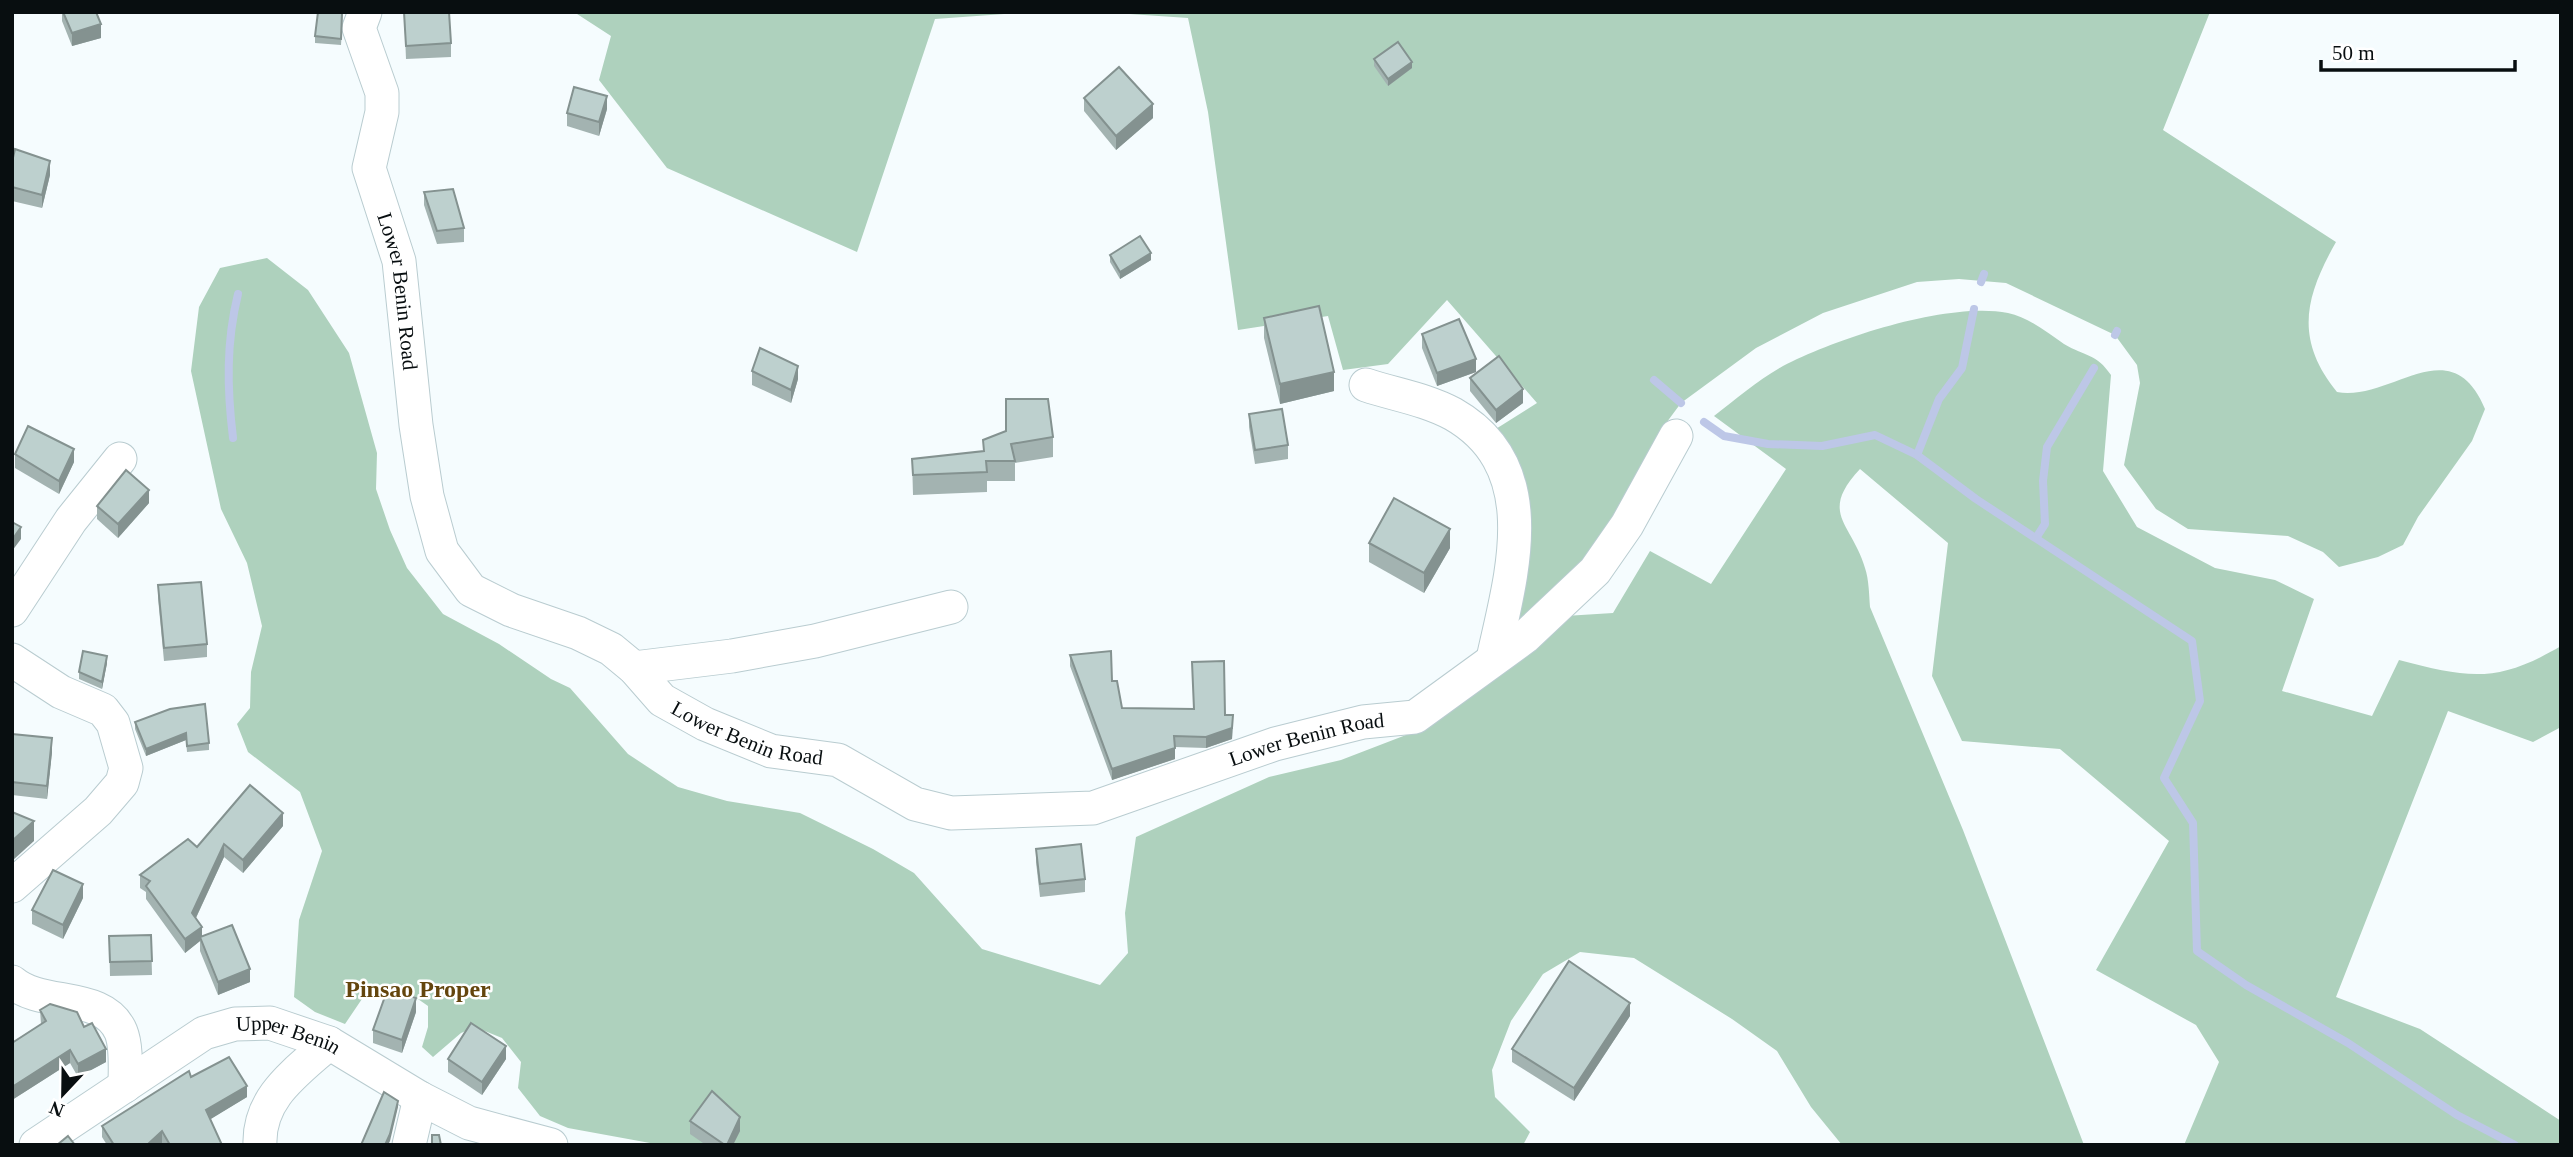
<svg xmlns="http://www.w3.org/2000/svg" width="2573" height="1157" font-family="'Times New Roman',serif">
<rect width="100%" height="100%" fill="#f5fcfe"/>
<!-- forest -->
<g fill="#aed1bd">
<path d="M574,12H1033L935,19L857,252L667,168L599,80L611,36Z"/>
<path d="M1100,12H2210L2163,130L2336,242C2305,297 2294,339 2337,392C2391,402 2451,327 2485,409L2472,441L2418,517L2403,545L2378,557L2339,567L2323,552L2288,536L2188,529L2156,509L2124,465L2140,383L2137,365L2115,335L2006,283L1959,279L1917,282L1823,313L1756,348L1681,403L1661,430L1598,555L1510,628L1491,432L1537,403L1447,300L1388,364L1343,370L1328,316L1238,330L1208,112L1188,18Z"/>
<path d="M267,258L308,290L349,353L377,453L376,489L390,530L407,568L443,614L499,644L551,679L570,688L628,754L678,787L727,801L800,813L873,849L914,873L982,949L1100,985L1128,953L1125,913L1136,837L1269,777L1341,760L1419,730L1565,616L1613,613L1650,551L1711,584L1786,469L1714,416C1736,399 1759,379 1783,366C1837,338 1949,301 2008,313C2028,317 2048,333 2064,344C2086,357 2096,353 2111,375L2103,471L2137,527L2215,568L2275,580L2314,599L2282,691L2372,716L2399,660C2469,678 2496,684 2561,646V727L2533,742L2448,711L2336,997L2420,1029L2561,1121V1145H2184L2219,1062L2196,1025L2096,970L2169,841L2060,749L1962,741L1932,676L1948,543L1860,469C1818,514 1852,523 1865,568C1869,580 1869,594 1870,607L1963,830L2084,1145H1842L1811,1107L1777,1051L1732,1019L1634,958L1580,952L1543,974L1511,1021L1492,1070L1495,1097L1530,1132L1523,1145H661L568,1128L540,1116L518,1088L521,1062L502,1038L475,1027L461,1033L433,1057L422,1047L428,1027V1006L395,983L366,993L345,1024L315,1012L294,997L299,920L322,851L300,792L248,752L237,724L250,708L251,672L262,626L247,563L221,509L191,371L199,307L220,268Z"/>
</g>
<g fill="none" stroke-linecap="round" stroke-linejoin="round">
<!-- stream -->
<g stroke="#bdc7e7" stroke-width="8">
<path d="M1981,282L1984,274"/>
<path d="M2115,335L2117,331"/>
<path d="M1654,380L1681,403"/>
<path d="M1704,422L1724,436L1768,444L1822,446L1875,435L1917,455L1976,499L2192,641L2200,701L2164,778L2193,823L2197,951L2246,985L2348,1043L2457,1115L2515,1145"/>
<path d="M233,438C227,388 226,343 238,294"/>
<path d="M1917,455L1939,399L1962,368L1974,309"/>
<path d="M2036,538L2045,524L2043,481L2047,447L2094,368"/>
</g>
<defs>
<g id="minor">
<path id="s1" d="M365,12L359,28L382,93V112L369,168L399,261L416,425L427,496L442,551L471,590L511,610L578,633L611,649L634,668L662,700L705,724L771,751L838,760L915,804L951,813L1093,808L1275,744L1363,722L1415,717L1525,637L1595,571L1627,525L1676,436"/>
<path d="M1366,385C1396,395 1425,399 1453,414C1546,467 1511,576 1493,659"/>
<path d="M12,610L71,520L120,459"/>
<path d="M12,660L61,692L103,710L113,723L126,768L122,783L98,811L12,886"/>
<path d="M634,668L732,656L815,641L951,607"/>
<path d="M12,982C42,1008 104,991 121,1032C127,1047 125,1070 125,1086"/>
<path id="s2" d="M36,1145L204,1033L235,1024L270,1023L329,1043L420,1098L469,1123L551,1145"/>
<path d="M260,1145C258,1097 297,1072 329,1043"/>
<path d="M409,1145L420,1098"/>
</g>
</defs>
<!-- minor casing -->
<use href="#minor" stroke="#b9ccd0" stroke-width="35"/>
<!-- minor -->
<use href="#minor" stroke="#fff" stroke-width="33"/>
</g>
<!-- wall -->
<g fill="#a3b3b1">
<path d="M62,12H96L101,38L72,46L62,21Z"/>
<path d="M343,12L341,45L315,43V36Z"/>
<path d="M404,12L451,43V57L406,59Z"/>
<path d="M1374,59L1412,68L1388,86L1374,66Z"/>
<path d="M1084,98L1153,118L1116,150L1084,111Z"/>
<path d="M607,109L599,136L567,126V113Z"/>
<path d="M12,162L50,175L42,208L12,201Z"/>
<path d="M424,192L464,228V242L437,244L424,205Z"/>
<path d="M1110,255L1151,260L1120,279L1110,262Z"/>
<path d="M1264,318L1334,391L1280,404L1264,338Z"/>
<path d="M1422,334L1476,372L1437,386L1422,348Z"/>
<path d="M752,371L798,379L791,403L752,385Z"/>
<path d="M1470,378L1523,403L1496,423L1470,391Z"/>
<path d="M1249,414L1288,445V459L1255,464L1249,427Z"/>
<path d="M1053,437V457L1015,463V481H987V492L913,495L912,459L983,451V440Z"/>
<path d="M15,454L74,462L59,494L15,468Z"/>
<path d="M149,503L118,538L97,519V506Z"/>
<path d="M1369,543L1450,548L1424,593L1369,562Z"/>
<path d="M158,585L207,644V657L164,661L158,598Z"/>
<path d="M1070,655L1112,681L1122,708L1225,715L1233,726L1232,739L1206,748L1175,747V759L1112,780L1070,666Z"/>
<path d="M107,663L102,689L79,679V672Z"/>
<path d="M135,722L209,743V750L187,752L186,740L146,756L135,729Z"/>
<path d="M12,734L52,752L47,799L12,795Z"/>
<path d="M283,826L243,873L224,857L196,918L202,936L250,982L218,995L200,951V941L185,953L146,899V892L140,888V875L197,847Z"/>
<path d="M1036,849L1085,879V892L1040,897L1036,862Z"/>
<path d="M83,898L63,939L32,924V910Z"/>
<path d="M151,935L152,975L110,976L109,936Z"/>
<path d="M40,1010L84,1027L106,1062L78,1077L70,1063L12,1100V1043L41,1024Z"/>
<path d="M416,1012L402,1053L373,1043V1030Z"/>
<path d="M1630,1016L1574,1101L1512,1062V1049Z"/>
<path d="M448,1059H506L482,1095L448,1072Z"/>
<path d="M191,1077L247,1097L210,1119L222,1145H163L162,1143L160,1145H107L102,1137V1126Z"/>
<path d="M690,1121L740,1131L733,1145H706L690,1134Z"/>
</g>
<!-- shaded-wall -->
<g fill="#849290">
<path d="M101,24V38L72,46V33Z"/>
<path d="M1412,62V68L1388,86V79Z"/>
<path d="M607,96V109L599,136V122Z"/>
<path d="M1153,104V118L1116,150V136Z"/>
<path d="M50,161V175L42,208V195Z"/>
<path d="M1151,253V260L1120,279V272Z"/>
<path d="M1476,359V372L1437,386V373Z"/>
<path d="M798,366V379L791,403V390Z"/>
<path d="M1334,372V391L1280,404V384Z"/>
<path d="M1523,389V403L1496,423V410Z"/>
<path d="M74,449V462L59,494V481Z"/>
<path d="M149,490V503L118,538V524Z"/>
<path d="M21,527V539L12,551V540Z"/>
<path d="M1450,529V548L1424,593V573Z"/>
<path d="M107,656V663L102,689V682Z"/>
<path d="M1233,715L1232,739L1206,748V737Z"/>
<path d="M186,733V740L146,756V749Z"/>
<path d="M52,738V752L47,799V786Z"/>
<path d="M1175,748V759L1112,780V769Z"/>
<path d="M283,813V826L243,873V860Z"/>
<path d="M34,821V841L12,861V841Z"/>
<path d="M224,844V857L192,926V913Z"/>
<path d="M83,884V898L63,939V925Z"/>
<path d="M202,927V940L200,937V941L185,953V939Z"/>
<path d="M250,969V982L218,995V982Z"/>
<path d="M416,998V1012L402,1053V1040Z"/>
<path d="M1630,1003V1016L1574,1101V1088Z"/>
<path d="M506,1046V1059L482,1095V1082Z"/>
<path d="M106,1049V1062L78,1077V1064Z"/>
<path d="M70,1050V1063L12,1100V1087Z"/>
<path d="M247,1086V1097L206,1122V1110Z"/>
<path d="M398,1101V1107L390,1141L388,1145H385Z"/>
<path d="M740,1117V1131L733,1145H727Z"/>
<path d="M162,1131V1143L160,1145H147Z"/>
</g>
<!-- building -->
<g fill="#bdd0ce" stroke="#849290" stroke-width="2">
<path d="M63,12H96L101,24L72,33Z"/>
<path d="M318,12H342L341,39L315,36Z"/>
<path d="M404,12H449L451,43L406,46Z"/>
<path d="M1398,42L1412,62L1388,79L1374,59Z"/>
<path d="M1119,67L1153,104L1116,136L1084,98Z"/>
<path d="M574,87L607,96L599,122L567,113Z"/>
<path d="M15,149L50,161L42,195L12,187V162Z"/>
<path d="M453,189L464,228L437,231L424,192Z"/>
<path d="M1140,236L1151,253L1120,272L1110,255Z"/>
<path d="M1319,306L1334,372L1280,384L1264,318Z"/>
<path d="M1459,319L1476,359L1437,373L1422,334Z"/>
<path d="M760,348L798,366L791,390L752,371Z"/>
<path d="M1499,356L1523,389L1496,410L1470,378Z"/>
<path d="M1006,399H1048L1053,437L1011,444L1015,461H986L987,472L913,475L912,459L984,451L983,440L1006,431Z"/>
<path d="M1282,409L1288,445L1255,450L1249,414Z"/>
<path d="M28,426L74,449L59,481L15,454Z"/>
<path d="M126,470L149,490L118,524L97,506Z"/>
<path d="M1394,498L1450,529L1424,573L1369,543Z"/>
<path d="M12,522L21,527L12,540Z"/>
<path d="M201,582L207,644L164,648L158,585Z"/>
<path d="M83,651L107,656L102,682L79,672Z"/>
<path d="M1111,651L1112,681H1117L1122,708L1194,709L1192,662L1224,661L1225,715H1233L1232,728L1206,737L1174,736L1175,748L1112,769L1070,655Z"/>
<path d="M205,704L209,743L187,746L186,733L146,749L135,722L170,709Z"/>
<path d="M12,734L52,738L47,786L12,782Z"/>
<path d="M250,785L283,813L243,860L224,844L192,913L202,927L185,939L146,886L150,881L140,875L188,839L197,847Z"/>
<path d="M12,812L34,821L12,841Z"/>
<path d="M1081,844L1085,879L1040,884L1036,849Z"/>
<path d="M53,870L83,884L63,925L32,910Z"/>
<path d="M232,925L250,969L218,982L200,937Z"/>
<path d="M151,935L152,961L110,962L109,936Z"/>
<path d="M1569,961L1630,1003L1574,1088L1512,1049Z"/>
<path d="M388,988L416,998L402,1040L373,1030Z"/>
<path d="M50,1004L77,1012L84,1027L92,1023L106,1049L78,1064L70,1050L12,1087V1043L46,1021L40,1010Z"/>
<path d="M471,1023L506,1046L482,1082L448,1059Z"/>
<path d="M229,1057L247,1086L206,1110L222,1145H170L162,1131L147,1145H114L102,1126L189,1071L191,1077Z"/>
<path d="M712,1091L740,1117L727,1145H725L690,1121Z"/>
<path d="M384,1092L398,1101L390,1134L385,1145H361Z"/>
<path d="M432,1135H439L441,1145H432Z"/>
<path d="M68,1136L75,1145H57Z"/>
</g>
<g text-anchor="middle" stroke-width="5" stroke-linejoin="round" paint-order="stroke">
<!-- street labels -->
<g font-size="21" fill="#080e10" stroke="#fff">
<text dy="7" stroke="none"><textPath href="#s1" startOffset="290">Lower Benin Road</textPath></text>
<text dy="7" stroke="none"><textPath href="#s1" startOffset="920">Lower Benin Road</textPath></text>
<text dy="7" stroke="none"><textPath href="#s1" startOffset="1508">Lower Benin Road</textPath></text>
<text dy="7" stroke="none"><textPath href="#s2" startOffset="289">Upper Benin</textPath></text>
</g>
<!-- quarter labels -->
<g font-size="24" font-weight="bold" fill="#64450d" stroke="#fff">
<text x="418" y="997">Pinsao Proper</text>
</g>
</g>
<!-- border -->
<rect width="2573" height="1157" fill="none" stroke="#080e10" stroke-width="28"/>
<!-- north arrow -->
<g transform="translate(63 1094) rotate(202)" stroke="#ffffff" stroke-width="5" paint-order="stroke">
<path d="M0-5L12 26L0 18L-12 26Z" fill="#080e10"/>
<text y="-10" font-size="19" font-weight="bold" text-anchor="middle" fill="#080e10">N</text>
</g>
<!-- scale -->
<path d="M2321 60v10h194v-10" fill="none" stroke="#080e10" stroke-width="3.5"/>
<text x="2332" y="60" font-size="21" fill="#080e10" stroke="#ffffff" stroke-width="5" paint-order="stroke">50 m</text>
</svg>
